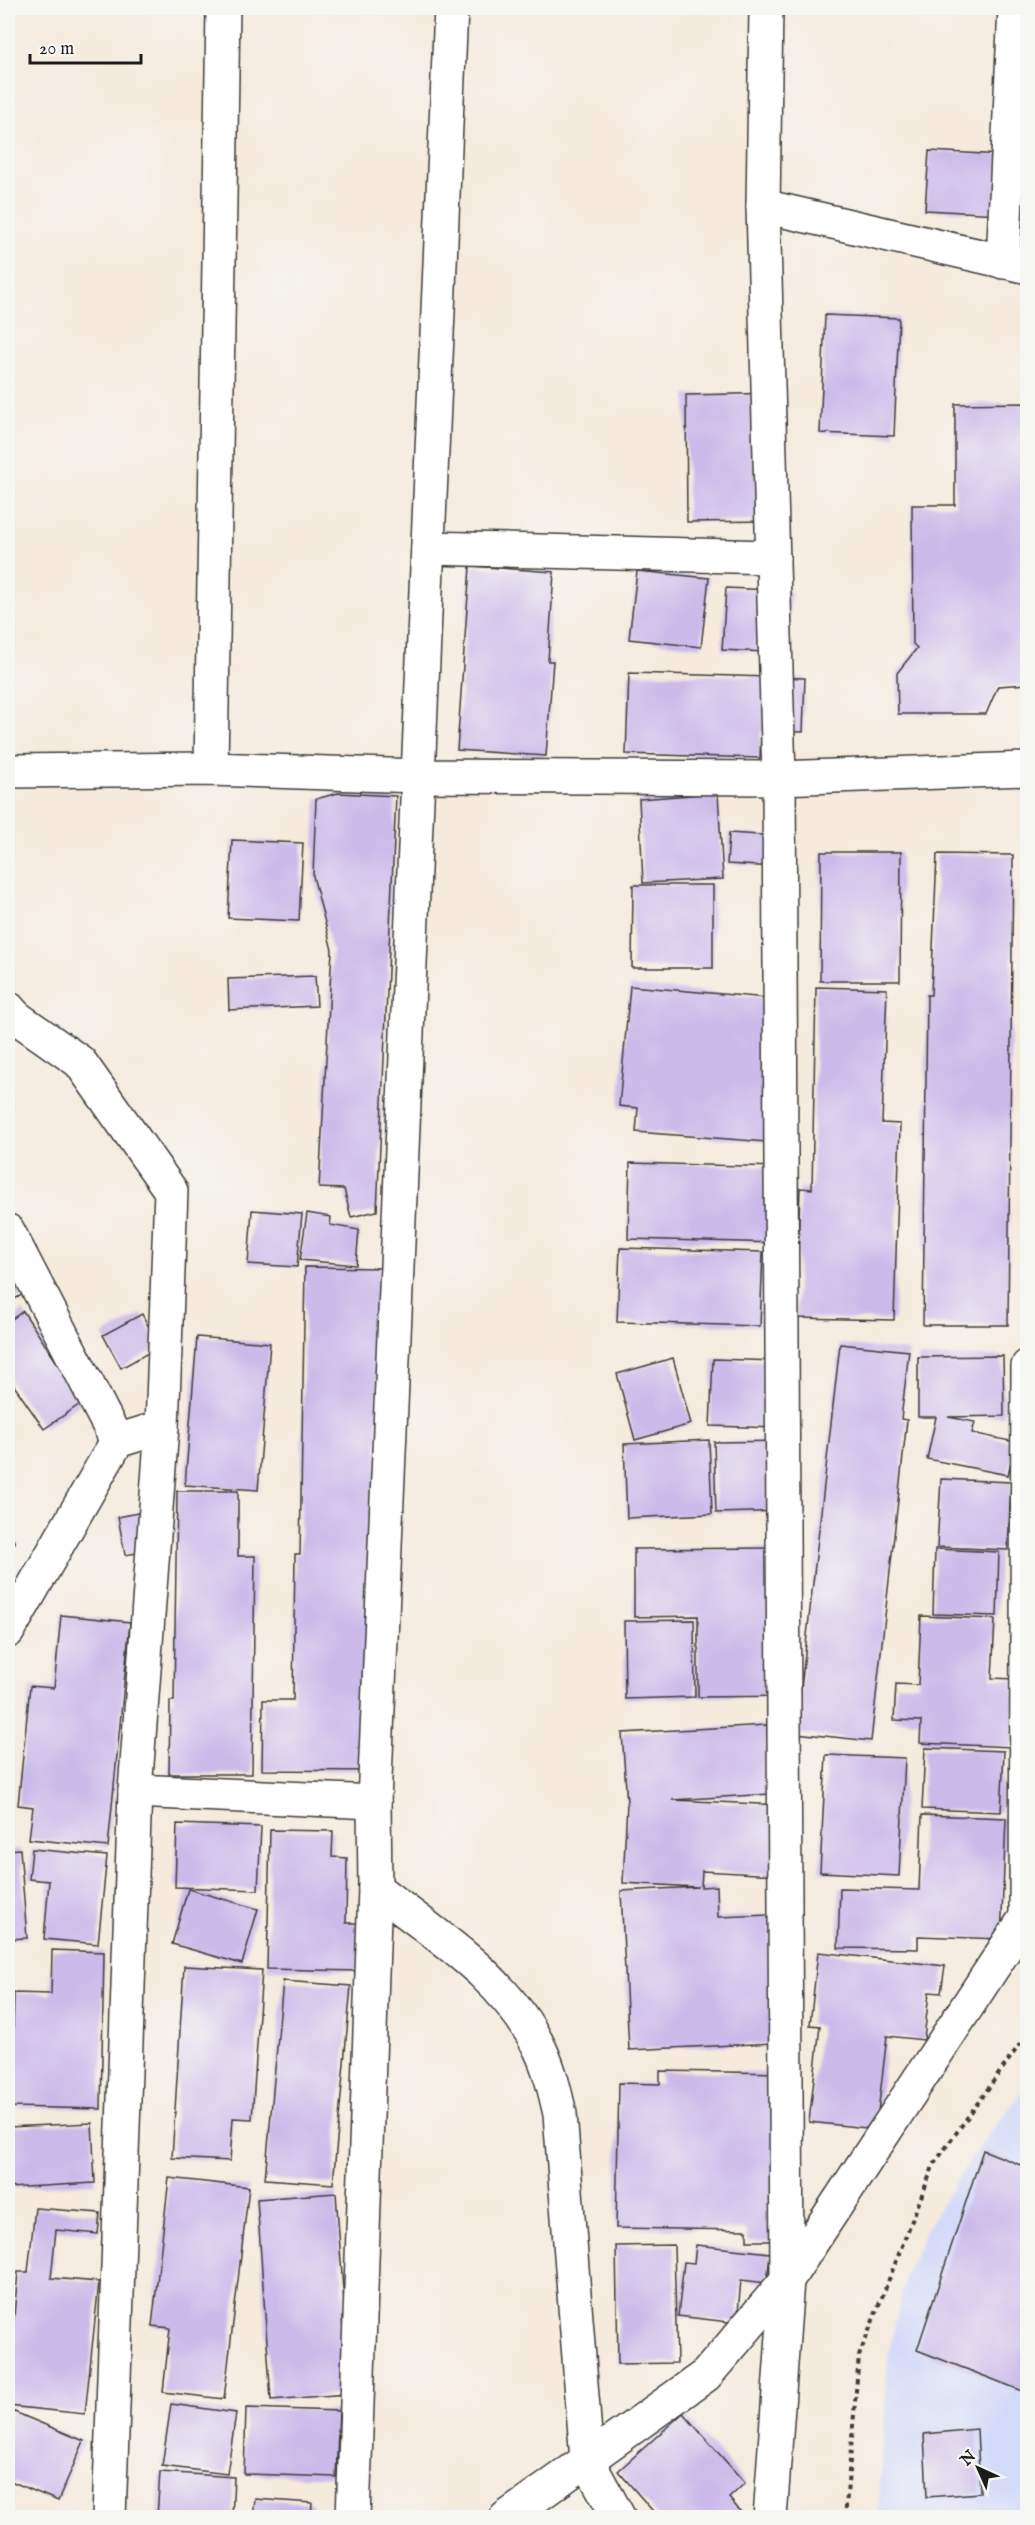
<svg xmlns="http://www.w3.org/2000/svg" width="1035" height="2525" font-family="'IM FELL English',serif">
<rect width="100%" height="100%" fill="#f6f6f2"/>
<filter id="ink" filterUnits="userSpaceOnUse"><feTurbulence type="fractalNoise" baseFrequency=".0167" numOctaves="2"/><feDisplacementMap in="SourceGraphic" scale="12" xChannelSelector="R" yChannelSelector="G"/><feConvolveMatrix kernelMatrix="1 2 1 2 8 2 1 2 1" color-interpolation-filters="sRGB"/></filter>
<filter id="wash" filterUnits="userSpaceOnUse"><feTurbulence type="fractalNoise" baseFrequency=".008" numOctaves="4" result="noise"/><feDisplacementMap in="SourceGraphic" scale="24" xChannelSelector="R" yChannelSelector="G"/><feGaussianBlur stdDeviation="1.35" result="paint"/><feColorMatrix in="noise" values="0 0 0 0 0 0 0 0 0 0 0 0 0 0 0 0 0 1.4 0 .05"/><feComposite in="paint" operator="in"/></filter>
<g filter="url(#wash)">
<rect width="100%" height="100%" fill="#f5eadc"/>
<!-- built -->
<path fill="#d3d9f9" d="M1027,2085V2517L878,2518L888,2356L906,2274L929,2224L976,2151Z"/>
<g id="blocks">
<!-- building -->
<g fill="#cbbaea">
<path d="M929,151L1002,155L999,214L925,210Z"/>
<path d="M825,315L899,318L894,436L820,433Z"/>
<path d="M779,393L780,521L687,522L686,395Z"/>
<path d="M1028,403V684L998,686L986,714H898L897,673L917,648L913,644L912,505H955V404Z"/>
<path d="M470,566L554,572L548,661H553L546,756L457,750Z"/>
<path d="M637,571L709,578L701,647L629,639Z"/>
<path d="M726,588L791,591L787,653L722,650Z"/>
<path d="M629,673L805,678L803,732L761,731L760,758L626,754Z"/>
<path d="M338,793L396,796L377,1211L351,1217L344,1189L319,1188L332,950L313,876L316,799Z"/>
<path d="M718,793L723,879L643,883L639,799Z"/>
<path d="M729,833L776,836L774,867L727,864Z"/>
<path d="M232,840L303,843L299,921L228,918Z"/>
<path d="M821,852H901L900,981H820Z"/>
<path d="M937,854L1013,855L1008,1325H923L927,995H931Z"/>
<path d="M633,885H713V968H632Z"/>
<path d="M315,976L317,1006L229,1010L228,979Z"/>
<path d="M630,986L779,999L767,1142L636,1132L638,1108L619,1106Z"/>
<path d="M816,987L887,989L882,1123L900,1124L894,1320L796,1318L800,1188L812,1189Z"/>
<path d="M630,1163L779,1167L776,1243L628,1239Z"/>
<path d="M252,1210L302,1214L297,1267L248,1264Z"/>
<path d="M307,1213L331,1217L330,1225L359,1230L356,1265L300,1260Z"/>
<path d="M620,1248L763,1252L760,1326L617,1322Z"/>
<path d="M8,1256L27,1292L8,1303Z"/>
<path d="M305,1267L380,1268L372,1771L262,1770L263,1700H293L295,1554H300Z"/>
<path d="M23,1311L83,1402L44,1429L8,1377V1322Z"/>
<path d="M142,1314L159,1347L121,1368L103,1335Z"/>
<path d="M197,1337L270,1343L258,1490L185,1485Z"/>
<path d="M840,1344L909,1351L901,1419L907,1420L871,1741L796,1733Z"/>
<path d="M1003,1356L1004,1416L948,1417L975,1422L972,1433L1015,1442L1008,1475L927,1459L936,1417H918V1357Z"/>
<path d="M673,1358L691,1424L635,1440L617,1374Z"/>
<path d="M713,1359L782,1361L779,1428L710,1426Z"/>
<path d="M709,1440L712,1514L627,1518L624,1444Z"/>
<path d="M783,1441L784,1511L716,1513L714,1442Z"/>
<path d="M941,1479L1011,1482L1008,1550L937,1547Z"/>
<path d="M177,1491H238V1556H255L252,1774H169L170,1701H174Z"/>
<path d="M143,1512L150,1551L125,1555L118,1517Z"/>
<path d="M8,1529L15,1543L8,1547Z"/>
<path d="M783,1548V1696L698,1697V1616L634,1617V1549Z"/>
<path d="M935,1549L999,1552L997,1616L933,1614Z"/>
<path d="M61,1615L130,1622L108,1847L29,1839L33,1807L18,1805L30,1686L54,1688Z"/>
<path d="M921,1616L995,1619L992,1678L1014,1679L1012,1747L920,1743L921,1721L894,1720L896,1684L918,1685Z"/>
<path d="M694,1620L695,1697L625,1699L624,1621Z"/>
<path d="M767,1725L771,1794L672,1800L780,1805L776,1875L702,1871L701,1887L717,1886L718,1917L770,1915L775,2043L629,2050L621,1891L698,1887L623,1883L627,1803L622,1733Z"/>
<path d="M925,1748L1004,1751L1001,1812L922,1809Z"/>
<path d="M826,1755L905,1758L899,1876L820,1872Z"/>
<path d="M922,1815L1006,1818L1001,1939L918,1936V1949L838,1948L840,1888L919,1890Z"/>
<path d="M177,1824L261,1827L258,1890L175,1887Z"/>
<path d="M270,1830L333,1831L332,1857L347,1858L346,1923H359L358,1971L267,1969Z"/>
<path d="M20,1849L27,1938L8,1939V1850Z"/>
<path d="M32,1849L107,1856L98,1944L44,1939L49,1881L29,1879Z"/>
<path d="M188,1889L258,1909L242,1964L172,1944Z"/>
<path d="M52,1950L104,1952L101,2109L11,2107L14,1993L51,1994Z"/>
<path d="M818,1952L945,1966L941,1993L929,1992L924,2040L887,2036L876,2129L809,2122L820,2026L810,2025Z"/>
<path d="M184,1966L262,1970L252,2119L233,2118L230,2161L172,2158Z"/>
<path d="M283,1981L351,1986L333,2184L265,2179Z"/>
<path d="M660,2071L780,2073L777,2241H747V2230L616,2228L619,2083L660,2084Z"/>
<path d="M92,2123L95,2183L8,2188V2127Z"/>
<path d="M983,2150L1028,2168V2393L917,2350Z"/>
<path d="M169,2178L249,2187L224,2399L163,2392L170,2328L152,2326Z"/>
<path d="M336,2193L345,2317H342L347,2394L271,2400L257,2199Z"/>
<path d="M35,2208L100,2213L98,2234L56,2230L51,2278L99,2282L85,2414L8,2406V2380L18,2272H28Z"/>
<path d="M674,2245L677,2363L618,2364L616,2246Z"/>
<path d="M696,2245L770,2253L767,2283L741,2280L737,2323L678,2316L684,2262L694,2263Z"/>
<path d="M171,2404L236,2413L227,2474L162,2466Z"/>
<path d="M246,2408L339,2411L336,2477L244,2474Z"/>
<path d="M12,2411L84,2441L58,2501L8,2480V2422Z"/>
<path d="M683,2413L745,2483L729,2498L746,2518H659L618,2471Z"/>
<path d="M977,2429L980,2493L927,2497L924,2434Z"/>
<path d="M160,2472L234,2477L232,2518H157Z"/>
<path d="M255,2499L312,2503L311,2518H253Z"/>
</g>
</g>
</g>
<g filter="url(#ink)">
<use href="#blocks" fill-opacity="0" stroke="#3d3b39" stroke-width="1.5"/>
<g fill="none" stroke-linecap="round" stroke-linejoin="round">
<defs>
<g id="minor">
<path d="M766,8L763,206L779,778L787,2280L770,2518"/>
<path d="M763,206L1028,267"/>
<path d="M1003,262L1015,8"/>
<path d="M428,548L773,557"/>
<path d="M211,769L223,8"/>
<path d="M8,771L211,769L418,776L779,778L1028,769"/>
<path d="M8,1008L16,1017L80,1062L171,1191L162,1427L135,1791L109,2518"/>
<path d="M8,1231L117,1441"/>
<path d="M8,1631L117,1441L162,1427"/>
<path d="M135,1791L374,1802"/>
<path d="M375,1888C435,1935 506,1977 540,2049C550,2070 555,2092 560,2114L587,2460L619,2518"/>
<path d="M1026,1916L1028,1366"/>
<path d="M353,2518L375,1888L374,1802L451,8"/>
</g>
<path id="tertiary" d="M506,2518L706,2375L787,2280L1028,1914"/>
</defs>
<!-- minor casing -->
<use href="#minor" stroke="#3d3b39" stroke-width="36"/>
<!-- tertiary casing -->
<use href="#tertiary" stroke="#3d3b39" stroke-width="36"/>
<!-- path -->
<path stroke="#3d3b39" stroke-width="4" stroke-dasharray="4.5 4.5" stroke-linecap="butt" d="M845,2518L859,2356L934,2164L1028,2033"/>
<!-- minor -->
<use href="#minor" stroke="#fff" stroke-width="33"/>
<!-- tertiary -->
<use href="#tertiary" stroke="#fff" stroke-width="33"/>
</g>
</g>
<!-- margin -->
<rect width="1035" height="2525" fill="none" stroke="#f6f6f2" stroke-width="30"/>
<!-- north arrow -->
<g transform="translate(978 2468) rotate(315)" stroke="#f6f6f2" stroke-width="4.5" paint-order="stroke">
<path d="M0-4.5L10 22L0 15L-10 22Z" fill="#1c1c1c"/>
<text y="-9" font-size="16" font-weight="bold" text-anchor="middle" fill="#1c1c1c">N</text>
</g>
<!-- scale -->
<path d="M30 54v9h111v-9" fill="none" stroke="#1c1c1c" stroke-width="3"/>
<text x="39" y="54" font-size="18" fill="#1c1c1c" stroke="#f6f6f2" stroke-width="4.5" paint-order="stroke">20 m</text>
</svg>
